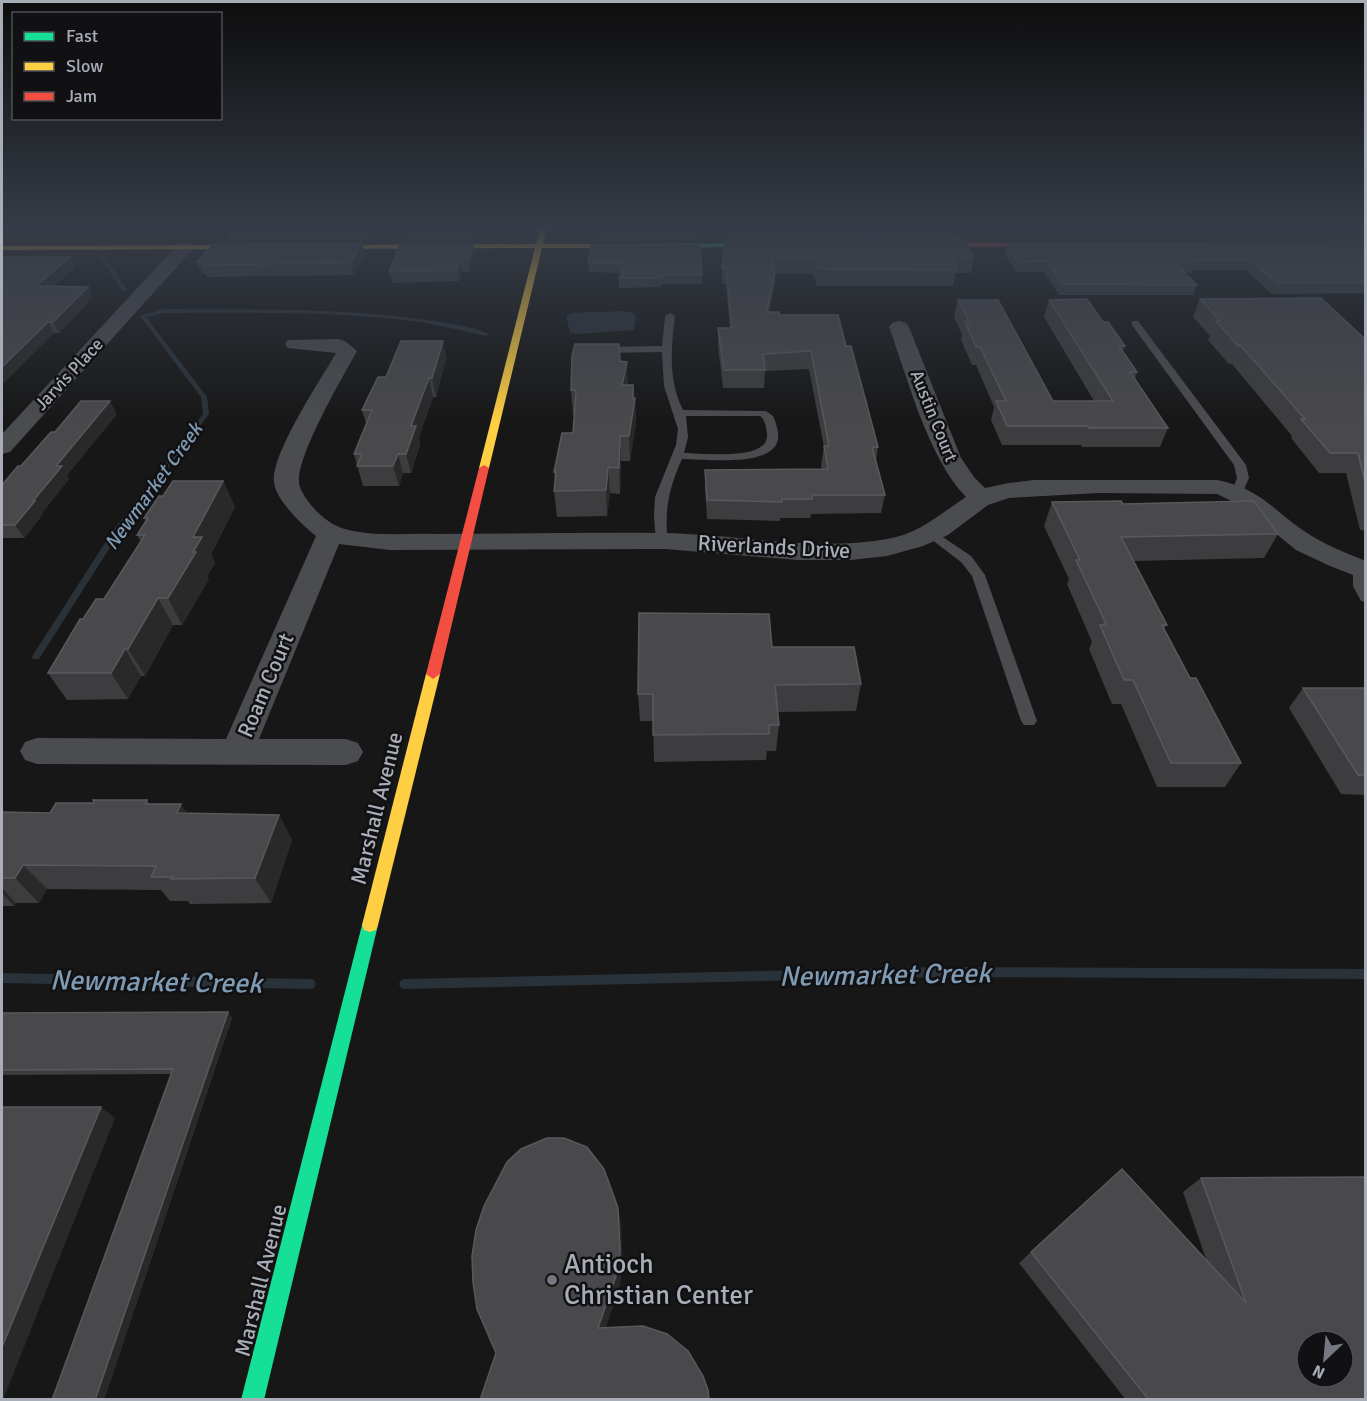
<svg xmlns="http://www.w3.org/2000/svg" width="1367" height="1401" font-family="Signika,sans-serif">
<rect width="100%" height="100%" fill="#171717"/>
<!-- water -->
<path fill="#2a3239" d="M623,311L633,313L636,317L634,330L578,334L570,333L566,316L571,313Z"/>
<g fill="none" stroke-linecap="round" stroke-linejoin="round">
<!-- stream -->
<g fill="#2a3239" fill-rule="evenodd">
<path d="M87,227H91L97,242L93,241Z"/>
<path d="M99,254H103L127,290L126,291H122L99,255Z"/>
<path d="M164,309C251,310 340,307 426,320C444,323 473,326 489,334L486,336C459,330 432,323 404,320C324,311 244,313 164,313L146,317L207,397L209,414L118,535L39,659H33L32,657L33,655L112,532L203,414L201,397L140,316Z"/>
<path d="M941,967L1366,969V979L941,977L405,989L401,988L399,984L401,980L405,979Z"/>
<path d="M2,973L310,979L314,980L316,984L314,988L310,989L2,983Z"/>
</g>
<!-- lane -->
<g fill="#4b4c50" fill-rule="evenodd">
<path d="M670,313L675,316C671,348 668,380 683,410L766,411L773,416C776,423 779,432 778,439C774,468 703,459 682,459C669,488 664,510 668,541L662,545L656,541L654,516L655,497L676,445L678,429L664,386L662,352L599,353L594,350L599,347L662,346L665,316ZM686,416H760C765,420 766,426 767,433C771,462 703,453 684,453L688,437Z"/>
<path d="M1132,321H1138L1246,465L1249,478L1242,494H1234L1232,491L1237,478L1234,465L1132,325Z"/>
<path d="M931,529L971,556L985,575L1037,721L1034,725H1024L1021,721L972,576L961,562L927,536L925,533Z"/>
<path d="M1360,565L1366,567V602L1361,601L1353,586V569Z"/>
</g>
<!-- street -->
<g fill="#4b4c50" fill-rule="evenodd">
<path d="M185,242L191,243L194,247L191,251L10,452L2,454V434L179,243Z"/>
<path d="M899,321L906,323L909,327L961,458L974,477L985,488L1009,483L1034,480H1217C1262,489 1272,510 1307,533C1325,545 1346,553 1366,561V580L1330,566L1296,550L1242,506L1217,494L1099,493L1009,498L988,505L948,535L923,546L887,556L851,560H798L665,549L390,550L339,544L259,739H346L358,743L363,752L358,761L346,765L37,764L25,760L20,751L25,742L37,738L226,739L316,536C303,526 275,499 274,482C271,454 321,379 336,353L288,348L285,344L288,340L338,339L345,341L357,351C344,375 291,464 300,487C306,503 327,525 345,529C373,537 406,533 435,534C510,534 586,532 661,533C737,534 812,552 887,539C919,534 940,514 966,497C928,458 908,379 889,327L892,323Z"/>
</g>
<!-- fast -->
<g fill="#16e098" fill-rule="evenodd">
<path d="M771,243L775,245L774,247L593,248L589,246L593,244Z"/>
<path d="M370,918L376,920L378,925L264,1400H241L362,925L364,920Z"/>
</g>
<!-- slow -->
<g fill="#ffcf43" fill-rule="evenodd">
<path d="M540,227H548L543,244H593L597,246L593,248H542L489,468L484,471L479,468L535,248L318,249L314,247L318,245L536,244Z"/>
<path d="M255,245L259,247L258,249L2,250V246Z"/>
<path d="M433,669L440,674L378,925L376,930L370,932L364,930L362,925L426,674Z"/>
</g>
<!-- jam -->
<g fill="#f24e42" fill-rule="evenodd">
<path d="M924,243H1050L1054,245L1050,247H921L920,245Z"/>
<path d="M484,465L489,468L440,674L433,679L426,674L479,468Z"/>
</g>
</g>
<!-- wall -->
<g fill="#3d3d3f">
<path d="M210,227H381L374,239L229,240L226,231H211Z"/>
<path d="M407,227H487L485,230H483L480,239H408L406,229Z"/>
<path d="M699,227V239H594V230Z"/>
<path d="M729,227L955,229L953,237L974,257L971,273H956L953,286H817L813,274H775L774,290L769,312L780,315L846,346L878,447L876,460L885,495L881,513L811,514L810,518H780V521L707,519L705,489V470H822L821,465L824,447L809,369L765,371L764,388H723L718,346V328H730L726,284H722V268L728,238Z"/>
<path d="M988,227H1365V238H995Z"/>
<path d="M1365,242V293L1272,294L1246,270H1193L1192,273H1185L1197,285L1193,295H1059L1044,272H1016L1004,253L1007,243Z"/>
<path d="M362,243L365,255L353,275L207,277L206,273H202L197,262Z"/>
<path d="M474,244L475,254L469,272H462L459,281L392,283L389,272Z"/>
<path d="M591,245L702,275V284H661V287L619,288V278L622,273L589,272L588,263Z"/>
<path d="M2,257L75,268L54,286L88,287L93,297L59,333H54Z"/>
<path d="M1200,299L1365,339V531L1360,530L1346,473H1319L1291,438L1292,436L1232,364H1229L1208,340L1210,336L1193,317Z"/>
<path d="M958,300L1053,401H1094L1044,317L1049,300L1103,322L1125,346L1123,352L1137,372L1135,379L1168,428L1160,447H1082L1081,445H1002L991,420L994,407L976,365H972L961,340L962,334L954,317Z"/>
<path d="M443,341L446,359L436,397H433L419,437L420,445L411,473H403L399,486H363L354,454L366,424L362,410L386,377Z"/>
<path d="M620,361L628,385H633L634,399L635,398L636,423L630,461H621L620,494L610,493L607,516L557,517L554,491L555,480L554,472L573,433L574,415H573L571,390Z"/>
<path d="M117,414L67,475L69,479L42,513L43,514L24,538H2V485L55,432Z"/>
<path d="M223,481L235,507L211,554L215,563L207,576L209,579L182,625H173L145,676H141L128,699L67,700L48,673L83,619L104,599L141,542L137,535L146,522L144,518L163,496Z"/>
<path d="M1052,502L1123,504L1278,534L1264,558L1134,561L1167,625L1164,629L1190,678L1241,763L1225,787H1157L1121,704H1112L1089,649L1092,642L1067,584L1069,579L1044,526Z"/>
<path d="M772,647L861,684L856,711L778,712L779,725L776,751H767L766,760L654,762L653,721H640L638,694Z"/>
<path d="M1303,688H1365V795L1341,794L1289,708Z"/>
<path d="M147,800L150,804H181L186,813L279,815L292,840L271,903L190,904L188,901H170L161,890L47,889L39,903H16L14,906H2V812L50,813L94,803Z"/>
<path d="M228,1012L232,1018L104,1400H52L171,1074L2,1075V1013Z"/>
<path d="M1122,1169L1207,1262L1183,1192L1201,1178L1365,1400H1126L1019,1263Z"/>
</g>
<!-- shaded-wall -->
<g fill="#29292a">
<path d="M374,227H381L374,239L372,230Z"/>
<path d="M480,227H483V230L480,239L479,229Z"/>
<path d="M362,243L365,255L353,275L350,263Z"/>
<path d="M474,244L475,254L469,272L468,261Z"/>
<path d="M70,257L75,268L42,297L36,286Z"/>
<path d="M460,261L462,272L459,281L457,270Z"/>
<path d="M775,274L774,290L766,329L767,312Z"/>
<path d="M88,287L93,297L59,333L53,322Z"/>
<path d="M48,322L54,333L2,385V367Z"/>
<path d="M443,341L446,359L436,397L432,378Z"/>
<path d="M627,362L628,386L622,385Z"/>
<path d="M429,378L433,397L419,437L420,445L411,473L406,454L411,426Z"/>
<path d="M633,385L634,405L635,398L636,423L630,461L629,436Z"/>
<path d="M110,401L117,414L67,475L69,479L42,513L43,514L24,538L15,525L56,466Z"/>
<path d="M620,436L621,461L620,494L619,468Z"/>
<path d="M398,454L403,473L399,486L393,466Z"/>
<path d="M608,467L610,493L607,516L606,490Z"/>
<path d="M223,481L235,507L211,554L215,563L207,576L209,579L182,625L168,598L193,552V537Z"/>
<path d="M158,598L173,625L145,676L128,649Z"/>
<path d="M125,649L141,676L128,699L111,673Z"/>
<path d="M181,804L198,830L177,813Z"/>
<path d="M279,815L292,840L271,903L255,878Z"/>
<path d="M23,865L47,889L39,903L15,878Z"/>
<path d="M2,888L16,903L14,906L2,893Z"/>
<path d="M228,1012L232,1018L104,1400H95Z"/>
<path d="M101,1107L115,1118L3,1400H2V1347Z"/>
<path d="M618,1208L621,1224L623,1267L619,1289L602,1339L598,1328Z"/>
</g>
<!-- building -->
<g fill="#49494c" stroke="#58595d" stroke-width="1.5" fill-rule="evenodd">
<path d="M229,227H374L372,230H226Z"/>
<path d="M407,227H480L479,229H406Z"/>
<rect x="594" y="227" width="105" height="3"/>
<path d="M729,227H954L955,229H728Z"/>
<path d="M996,227H1365V228H997Z"/>
<path d="M964,237L974,257L951,256L957,270L819,269L815,258H771L775,274L767,312H779L780,315H838L846,346H851L864,394L878,447H872L885,495H812V499H782V502L707,500L705,470L828,469L824,446H829L811,351L763,354L765,370H724L718,328H732L726,268H722L726,238Z"/>
<path d="M1365,242V283H1277L1250,260H1194L1196,262H1174L1197,285L1062,284L1047,261L1018,262L1007,243Z"/>
<path d="M362,243L350,263L203,265L206,262H197L213,244Z"/>
<path d="M400,244H474L468,261H460L457,270L389,272Z"/>
<path d="M591,245H700L702,275H661V278H619L627,263H588Z"/>
<path d="M2,257H70L36,286L88,287L53,322H48L2,367Z"/>
<path d="M1321,298L1365,339V482L1358,453H1330L1301,419H1305L1241,346H1238L1216,321H1220L1200,299Z"/>
<path d="M1087,299L1103,322H1108L1125,346H1119L1137,372H1130L1168,428H1089L1088,426H1007L996,401H1006L980,347H976L965,322H969L958,300H998L1053,401H1113L1049,300Z"/>
<path d="M401,341H443L432,378H429L411,426H416L406,454H398L393,466H357L362,454H354L372,410H362L378,377H386Z"/>
<path d="M575,344H619L620,361L627,362L622,385H633V399L635,398L629,436H620L619,468L608,467L606,490L554,491L556,472H554L562,433H573L576,390H571L572,356Z"/>
<path d="M81,401H110L56,466H62L33,501H35L15,525H2V485L18,466H21L51,432H55Z"/>
<path d="M173,481H223L193,537H202L193,552H196L168,598H158L128,649H125L111,673H48L80,619H83L96,599H104L145,535H137L148,518H144L159,496H163Z"/>
<path d="M1121,501L1123,504L1254,501L1278,534L1121,537L1167,625H1162L1190,678H1196L1241,763H1171L1133,680H1124L1100,625L1106,624L1076,560H1080L1052,502Z"/>
<path d="M639,613L769,614L772,647H854L861,684L775,685L779,725H769V734L653,735V694H638Z"/>
<path d="M1303,688H1365V775H1358Z"/>
<path d="M93,800H147L145,804H181L177,813L279,815L255,878L171,879L173,877H151L156,866L23,865L15,878H2V812L50,813L56,803H94Z"/>
<path d="M228,1012L95,1400H52L173,1069L2,1070V1013Z"/>
<path d="M3,1107H101L2,1347V1110Z"/>
<path d="M547,1138H564L587,1147L604,1169L618,1208L620,1252L616,1276L598,1328L643,1326L667,1334L688,1351L703,1376L708,1390L709,1400H480L496,1353L477,1309L473,1282L472,1256L476,1230L484,1206L507,1162L521,1149Z"/>
<path d="M1122,1169L1246,1303L1201,1178L1365,1177V1400H1149L1031,1252ZM1307,1341H1343V1377H1307Z"/>
</g>
<!-- sky -->
<linearGradient id="sky" x2="0" y2="1"><stop stop-color="#0d0d0d"/><stop offset="0.54" stop-color="#363c47"/><stop offset="1" stop-color="#363c47" stop-opacity="0"/></linearGradient>
<rect width="1367" height="423" fill="url(#sky)"/>
<!-- markers -->
<circle fill="#757880" stroke="#111113" stroke-width="2" cx="552" cy="1280" r="6"/>
<g text-anchor="middle" stroke-width="5" stroke-linejoin="round" paint-order="stroke">
<!-- far-street labels -->
<g font-size="18" fill="#a8adb8" stroke="#111113">
<text transform="translate(69 374) rotate(-47)" y="6">Jarvis Place</text>
<text transform="translate(934 416) rotate(68)" y="6">Austin Court</text>
</g>
<!-- far-water labels -->
<g font-size="20" font-style="italic" fill="#7f9bb3" stroke="#111113">
<text transform="translate(153 486) rotate(-54)" y="7">Newmarket Creek</text>
</g>
<!-- street labels -->
<g font-size="22" fill="#a8adb8" stroke="#111113">
<text transform="translate(774 546) rotate(3)" y="8">Riverlands Drive</text>
<text transform="translate(265 685) rotate(-67)" y="8">Roam Court</text>
<text transform="translate(376 808) rotate(-76)" y="8">Marshall Avenue</text>
<text transform="translate(260 1280) rotate(-76)" y="8">Marshall Avenue</text>
</g>
<!-- near-poi labels -->
<g font-size="27" fill="#a8adb8" stroke="#111113" text-anchor="start">
<text x="564" y="1273">Antioch<tspan x="564" dy="31">Christian Center</tspan></text>
</g>
<!-- near-water labels -->
<g font-size="28" font-style="italic" fill="#7f9bb3" stroke="#111113">
<text transform="translate(885 974) rotate(-1)" y="10">Newmarket Creek</text>
<text transform="translate(156 981) rotate(1)" y="10">Newmarket Creek</text>
</g>
</g>
<!-- border -->
<rect width="1367" height="1401" fill="none" stroke="#a8adb8" stroke-width="6"/>
<!-- legend -->
<rect x="12" y="12" width="210" height="108" fill="#111113" stroke="#4d4f55" stroke-width="1.5"/>
<rect x="24" y="32" width="30" height="9" fill="#16e098" stroke="#4d4f55" stroke-width="1.5"/>
<text x="66" y="42" font-size="18" fill="#a8adb8">Fast</text>
<rect x="24" y="62" width="30" height="9" fill="#ffcf43" stroke="#4d4f55" stroke-width="1.5"/>
<text x="66" y="72" font-size="18" fill="#a8adb8">Slow</text>
<rect x="24" y="92" width="30" height="9" fill="#f24e42" stroke="#4d4f55" stroke-width="1.5"/>
<text x="66" y="102" font-size="18" fill="#a8adb8">Jam</text>
<!-- north arrow -->
<g transform="translate(1325 1359) rotate(206)"><circle r="28" fill="#111113" stroke="#4d4f55" stroke-width="1.5"/>
<path d="M0-4.5L10 22L0 15L-10 22Z" fill="#757880"/>
<text y="-9" font-size="16" font-weight="bold" text-anchor="middle" fill="#a8adb8">N</text>
</g>
</svg>
